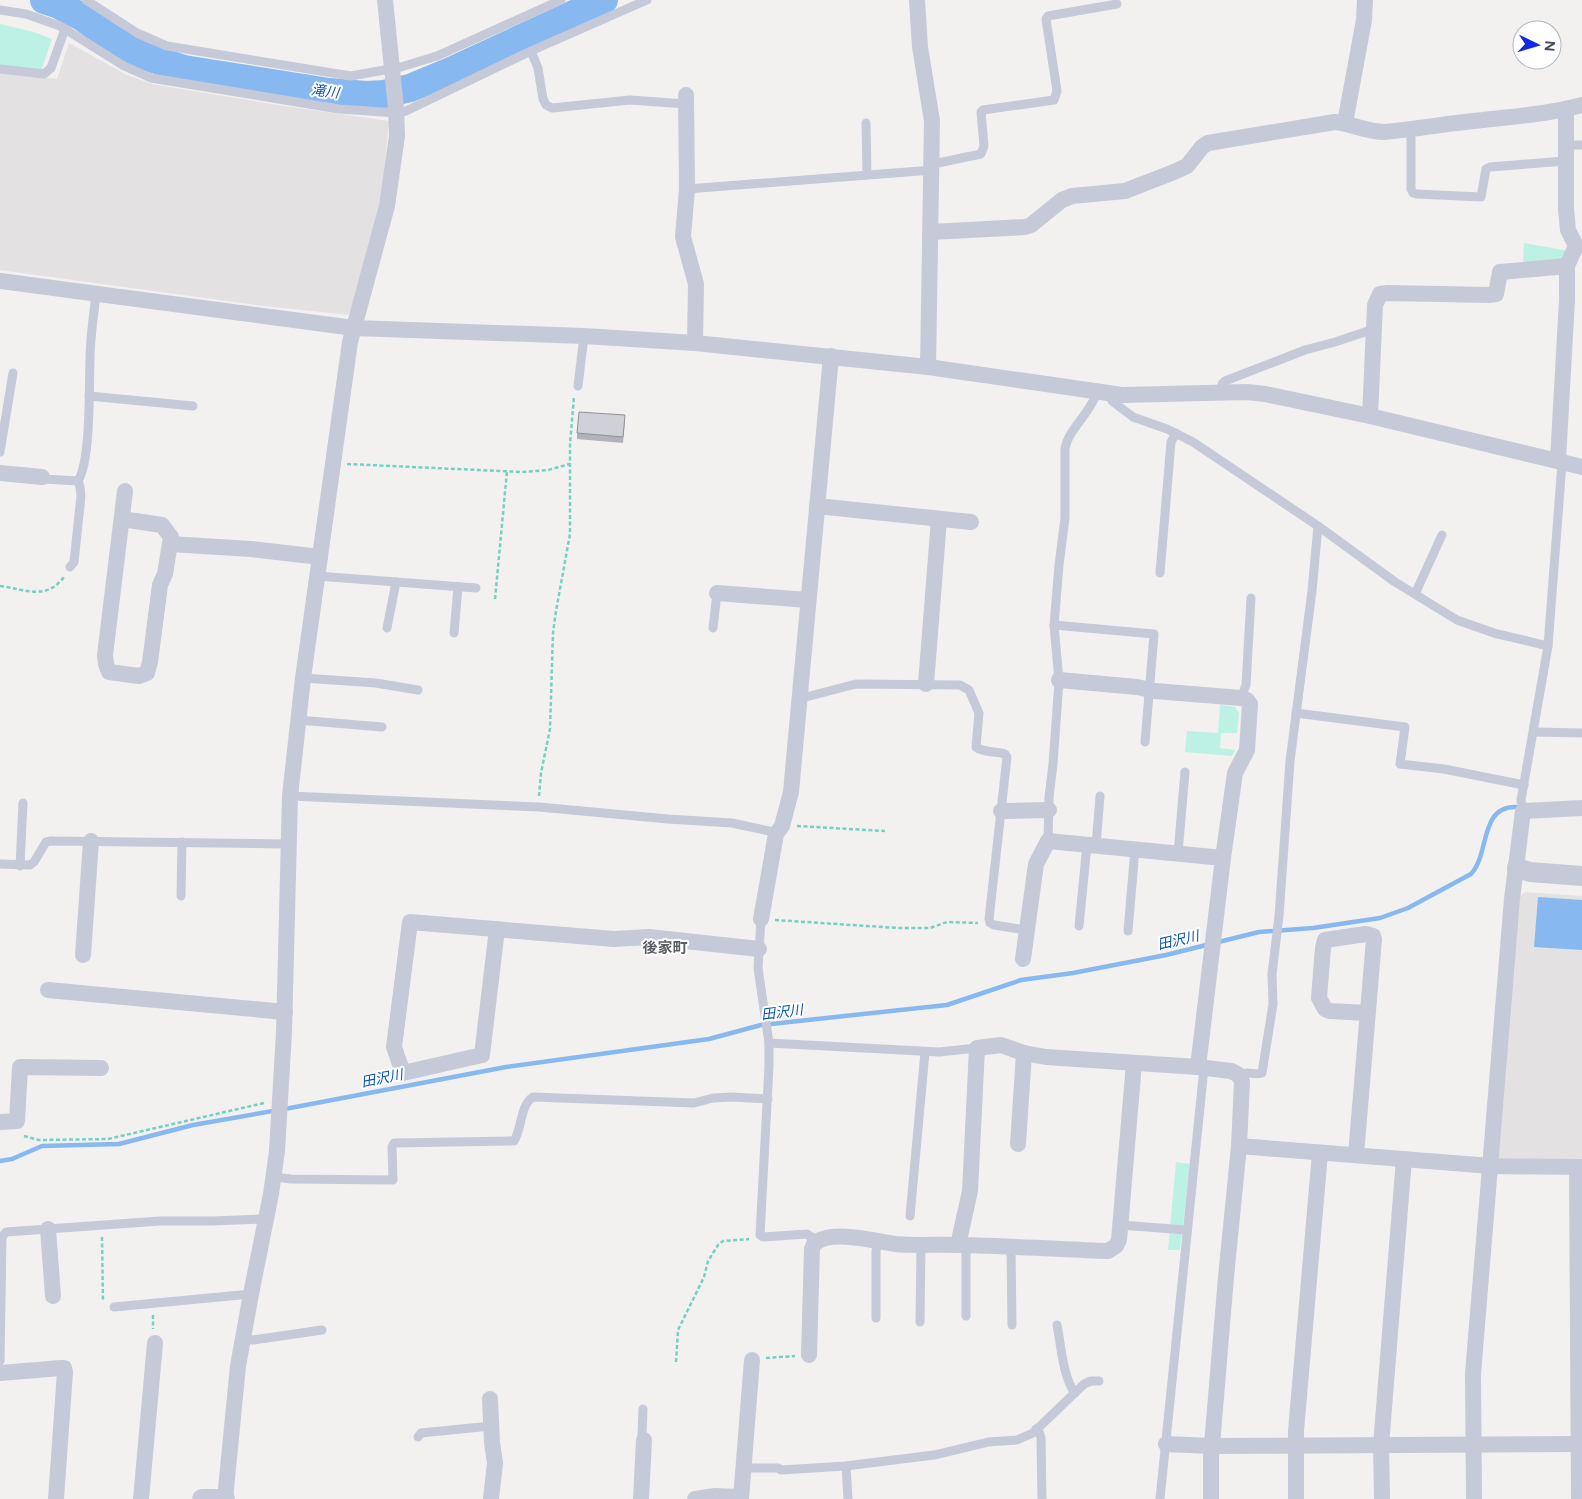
<svg xmlns="http://www.w3.org/2000/svg" width="1582" height="1499" font-family="Figtree,'Noto Sans JP',sans-serif">
<rect width="100%" height="100%" fill="#f2f1f0"/>
<!-- education -->
<g fill="#e3e1e2">
<path d="M69,43L127,75L152,84L278,105L389,121L384,175L378,217L354,301L348,315L256,305L0,270V72L57,79Z"/>
<path d="M1525,892L1582,896V1159L1497,1158L1520,896Z"/>
</g>
<!-- green -->
<g fill="#bdf1e3">
<path d="M0,24L34,32L52,39L40,74L0,69Z"/>
<path d="M1524,243L1569,251L1564,263L1523,266Z"/>
<path d="M1220,705L1235,707L1239,713L1237,733H1221L1220,748L1235,750L1232,756L1185,752L1187,731L1218,733Z"/>
<path d="M1176,1162L1190,1164L1180,1250H1168Z"/>
</g>
<!-- water -->
<path fill="#88b8f0" d="M1538,897L1582,900V950L1534,947Z"/>
<g fill="none" stroke-linecap="round" stroke-linejoin="round">
<!-- stream -->
<path stroke="#88b8f0" stroke-width="4.5" d="M0,1161L12,1159L42,1146L119,1144L193,1125L290,1108L506,1067L709,1039L761,1025L947,1005L1021,980L1073,973L1166,955L1259,932L1313,928L1380,918L1408,908L1471,874C1490,854 1479,806 1516,807"/>
<!-- river -->
<path stroke="#88b8f0" stroke-width="28" d="M44,0L59,5L82,17L106,35L141,55L184,69L329,92L366,95L384,94L410,88L451,71L604,0"/>
<!-- path -->
<g stroke="#73d1c2" stroke-width="2.5" stroke-dasharray="4 2.5" stroke-linecap="butt">
<path d="M347,464L522,472L548,470L570,464"/>
<path d="M0,586C25,589 46,601 64,577"/>
<path d="M495,599L507,471"/>
<path d="M539,796L541,773L550,729L553,633L556,611L570,534V444L574,397"/>
<path d="M797,826L885,831"/>
<path d="M775,920L898,928H930L947,922L978,923"/>
<path d="M24,1136L39,1140L108,1139L264,1103"/>
<path d="M102,1237L103,1302"/>
<path d="M153,1315V1329"/>
<path d="M766,1358L795,1356"/>
<path d="M676,1362L678,1330L704,1277L708,1261L718,1245L723,1241L749,1239"/>
</g>
<!-- service -->
<g stroke="#c6c9d8" stroke-width="9">
<path d="M86,0L137,33L167,46L351,76L401,67L437,56L561,0"/>
<path d="M0,10L26,14L60,26L124,66L151,78L339,109L397,113L406,111L531,51L647,0"/>
<path d="M531,51L538,68L543,99L546,105L552,108L630,100L686,104"/>
<path d="M0,69L44,74L51,68L65,29"/>
<path d="M866,123L867,175"/>
<path d="M1411,129V189L1413,193L1417,194L1481,197L1486,169L1490,167L1565,161"/>
<path d="M1565,145H1582"/>
<path d="M933,164L981,154L984,146L981,112L983,110L1054,100L1057,91L1046,19L1048,16L1117,4"/>
<path d="M687,189L933,170"/>
<path d="M578,386L584,336"/>
<path d="M1221,393L1222,384L1225,381L1305,350L1335,342L1374,329"/>
<path d="M1113,394L1112,401L1133,417L1167,429L1193,442L1318,526L1395,582L1457,620L1494,633L1548,646"/>
<path d="M89,396L193,406"/>
<path d="M0,452L13,373"/>
<path d="M42,477L44,479L78,481C91,461 89,386 90,359C90,337 94,315 96,293"/>
<path d="M70,567L74,562L81,496L80,487L78,481"/>
<path d="M1160,573L1171,442L1176,433"/>
<path d="M317,576L476,588"/>
<path d="M1415,594L1442,535"/>
<path d="M1054,625L1154,634L1145,742"/>
<path d="M387,628L396,582"/>
<path d="M713,628L717,593"/>
<path d="M454,633L458,587"/>
<path d="M303,678L376,683L418,690"/>
<path d="M799,697H806L856,684L960,685L969,690L979,713L976,747C983,753 996,751 1005,754L1007,757L989,919L990,923L994,925L1026,930"/>
<path d="M1241,698L1246,685L1251,598"/>
<path d="M1296,713L1405,727L1400,764L1444,769L1524,785"/>
<path d="M298,720L382,727"/>
<path d="M1534,732L1582,733"/>
<path d="M290,796L539,807L668,819L732,823L769,831L776,834"/>
<path d="M1523,811L1521,800L1548,646L1562,463"/>
<path d="M1048,841L1049,797L1053,764L1059,681L1054,625L1059,565L1065,518V449C1068,429 1091,413 1097,392"/>
<path d="M1096,846L1100,796"/>
<path d="M1178,853L1185,772"/>
<path d="M0,864L30,865L34,862L46,842L51,841L288,844"/>
<path d="M20,866L23,803"/>
<path d="M181,896L182,842"/>
<path d="M761,919L758,968L769,1043V1066L760,1235L763,1237L807,1234L817,1241"/>
<path d="M1079,926L1087,845"/>
<path d="M1128,931L1135,849"/>
<path d="M769,1043L939,1052L977,1048"/>
<path d="M1239,1075C1247,1070 1254,1076 1262,1073L1273,1004L1272,974L1279,916L1290,761L1312,591L1318,526"/>
<path d="M274,1177L291,1179L393,1180L392,1147L394,1143L514,1141C522,1129 520,1105 533,1097L694,1103L713,1098L731,1097L768,1099"/>
<path d="M910,1216L925,1052"/>
<path d="M1120,1225L1186,1230"/>
<path d="M966,1245V1316"/>
<path d="M1011,1248L1012,1325"/>
<path d="M114,1307L251,1294"/>
<path d="M876,1318V1251L878,1241"/>
<path d="M920,1322L921,1245"/>
<path d="M1057,1325C1061,1345 1063,1378 1075,1393"/>
<path d="M243,1339L253,1340L322,1330"/>
<path d="M0,1361L2,1237L6,1232L160,1221H212L261,1219L266,1220"/>
<path d="M643,1409L642,1434L644,1440"/>
<path d="M1036,1429L1040,1434L1041,1438L1042,1499"/>
<path d="M418,1437L421,1433L491,1426"/>
<path d="M846,1466L848,1499"/>
<path d="M743,1468H778L781,1470L846,1466L934,1455L988,1442L1017,1440L1033,1433L1084,1384L1091,1381H1099"/>
<path d="M1160,1499L1204,1068"/>
</g>
<!-- minor -->
<g stroke="#c6c9d8" stroke-width="16">
<path d="M917,0L920,47L932,121L928,367"/>
<path d="M686,95L687,189L683,237L696,284L695,343"/>
<path d="M1345,123L1364,20L1365,0"/>
<path d="M931,232L1025,227L1031,225L1062,200L1072,196L1125,191L1174,172L1187,166L1202,147L1208,143L1335,122C1353,124 1367,132 1384,132C1418,129 1450,123 1483,120C1517,116 1549,114 1582,105"/>
<path d="M0,281L354,328L584,336L695,343L928,367L1122,395L1247,392L1265,394L1370,416L1582,467"/>
<path d="M1370,416L1375,305L1380,294L1388,293L1489,295L1496,294L1500,272L1567,266"/>
<path d="M1558,460L1567,300V266L1576,246L1568,230L1566,209V109"/>
<path d="M0,473L42,477"/>
<path d="M817,506L971,522"/>
<path d="M122,519L162,525L171,537L165,574L160,585L150,662L147,673L139,676L109,672L106,664L105,655L125,491"/>
<path d="M170,544L251,549L320,557"/>
<path d="M717,593L808,600"/>
<path d="M1059,680L1137,687L1155,691L1241,698L1247,700L1250,704L1247,750L1235,773L1223,858L1198,1067"/>
<path d="M926,684L939,519"/>
<path d="M1001,811L1049,810"/>
<path d="M761,919L776,834L782,826L791,792L831,356"/>
<path d="M497,929L482,1055L403,1073L394,1047L410,922L614,939L649,937L759,949"/>
<path d="M83,955L91,841"/>
<path d="M1023,959L1036,864L1048,841L1223,858"/>
<path d="M48,990L285,1012"/>
<path d="M0,1122L17,1121L20,1067L101,1068"/>
<path d="M1018,1144L1024,1053"/>
<path d="M1239,1146L1491,1166L1582,1167"/>
<path d="M1356,1155L1374,939L1373,936L1366,934L1325,940L1323,948L1319,998L1325,1009L1330,1011L1368,1013"/>
<path d="M1577,1167L1579,1499"/>
<path d="M48,1229L53,1296"/>
<path d="M959,1245L960,1236L970,1191L977,1048L1001,1045L1024,1053L1046,1057L1198,1067L1231,1071L1239,1075L1242,1082L1239,1146L1226,1277L1211,1457V1499"/>
<path d="M809,1355L812,1249L814,1244C830,1229 875,1241 895,1244C917,1246 938,1244 960,1245C1009,1246 1058,1249 1108,1251L1116,1246L1119,1240L1134,1063"/>
<path d="M0,1373L61,1368H64L65,1372L56,1499"/>
<path d="M490,1399L492,1443L495,1463L491,1499"/>
<path d="M1166,1444L1212,1446L1582,1444"/>
<path d="M141,1499L155,1343"/>
<path d="M225,1499L238,1366L251,1294L271,1194L277,1151L284,1032L290,796L303,678L350,342L387,206L397,136L396,108L385,0"/>
<path d="M641,1499L644,1440"/>
<path d="M695,1499L715,1496L741,1497"/>
<path d="M741,1499L752,1360"/>
<path d="M1296,1499V1431L1320,1153"/>
<path d="M1382,1499L1381,1445L1404,1159"/>
<path d="M1474,1499L1473,1374L1512,899L1523,811L1582,808"/>
</g>
<!-- tertiary -->
<g stroke="#c6c9d8" stroke-width="20">
<path d="M1517,868L1530,872L1582,876"/>
<path d="M202,1499H225"/>
</g>
</g>
<!-- wall -->
<path fill="#b2b3ba" d="M625,421L623,443L577,439V433Z"/>
<!-- building -->
<path fill="#cfd0d8" stroke="#919297" d="M579,412L625,415L623,437L577,433Z"/>
<g text-anchor="middle" stroke-width="4" stroke-linejoin="round" paint-order="stroke">
<!-- water labels -->
<g font-size="14" font-style="italic" fill="#0654b3" stroke="#fff">
<text transform="translate(325 91) rotate(7)" y="5">滝川</text>
<text transform="translate(1178 940) rotate(-13)" y="5">田沢川</text>
<text transform="translate(782 1012) rotate(-7)" y="5">田沢川</text>
<text transform="translate(382 1078) rotate(-11)" y="5">田沢川</text>
</g>
<!-- quarter labels -->
<g font-size="15" font-weight="bold" fill="#5c5d65" stroke="#fff">
<text x="665" y="953">後家町</text>
</g>
</g>
<!-- north arrow -->
<g transform="translate(1537 45) rotate(95)"><circle r="24" fill="#ffffff" stroke="#b5b7bf"/>
<path d="M0-4L9 19L0 12L-9 19Z" fill="#1127ec"/>
<text y="-8" font-size="14" font-weight="bold" text-anchor="middle" fill="#474b5e">N</text>
</g>
</svg>
